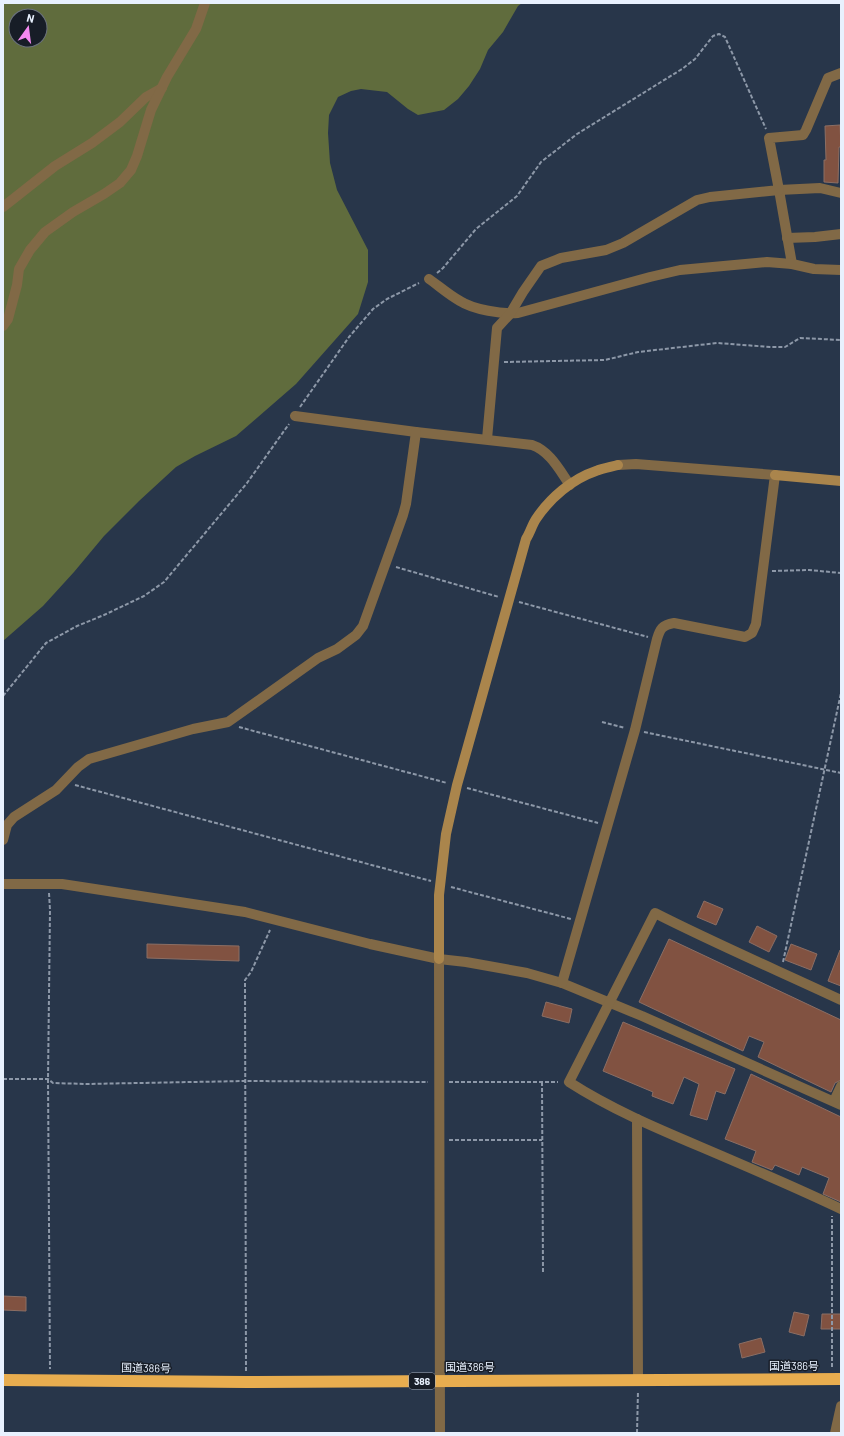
<svg xmlns="http://www.w3.org/2000/svg" width="844" height="1436" font-family="Barlow,'Noto Sans JP',sans-serif">
<rect width="100%" height="100%" fill="#28364a"/>
<!-- forest -->
<path fill="#606c3d" fill-rule="evenodd" d="M3,3H522L518,6L503,32L488,50L480,69L469,86L458,99L444,110L418,115L408,109L387,92L361,89L351,91L338,97L329,115L328,133L330,163L337,190L368,250V282L358,314L296,384L236,436L195,456L176,467L139,501L104,536L74,572L43,606L3,641ZM16,16H40V40H16Z"/>
<!-- building -->
<g fill="#815241" stroke="#8b6e64">
<path d="M840,125L841,147H839L838,183L824,182V160H826L825,126Z"/>
<path d="M704,901L723,909L716,925L697,917Z"/>
<path d="M757,926L777,936L769,952L749,942Z"/>
<path d="M669,939L841,1020V1080L835,1083L831,1092L758,1057L764,1042L749,1036L743,1051L639,1002Z"/>
<path d="M147,944L239,946V961L147,958Z"/>
<path d="M791,944L817,954L811,970L785,960Z"/>
<path d="M840,950H841V986L828,981Z"/>
<path d="M546,1002L572,1009L569,1023L542,1016Z"/>
<path d="M623,1022L735,1069L725,1094L716,1091L707,1120L690,1115L699,1084L684,1077L673,1104L652,1096L653,1092L603,1071Z"/>
<path d="M751,1074L841,1117V1202L823,1194L829,1178L802,1167L799,1175L775,1165L772,1170L752,1162L756,1151L725,1139Z"/>
<path d="M3,1296L26,1297V1311L3,1310Z"/>
<path d="M794,1312L809,1315L804,1336L789,1332Z"/>
<path d="M822,1314H841V1329H821Z"/>
<path d="M761,1338L765,1352L742,1358L739,1344Z"/>
</g>
<g fill="none" stroke-linecap="round" stroke-linejoin="round">
<!-- path -->
<g stroke="#8d98a8" stroke-width="2" stroke-dasharray="4 2" stroke-linecap="butt">
<path d="M437,273L443,268L476,229L517,196L541,162L577,134L682,69L695,59L713,36L719,34L725,37L766,129"/>
<path d="M504,362L605,360L638,352L717,343L770,347H785L800,338L841,340"/>
<path d="M300,407L349,337L373,309L387,299L419,283"/>
<path d="M396,567L499,597"/>
<path d="M772,571L809,570L841,573"/>
<path d="M519,602L648,637"/>
<path d="M3,696L46,643L77,626L104,615L144,596L164,582L247,483L289,424"/>
<path d="M602,722L625,728"/>
<path d="M239,727L447,783"/>
<path d="M644,732L841,773"/>
<path d="M75,785L431,881"/>
<path d="M467,788L598,823"/>
<path d="M451,887L571,919"/>
<path d="M49,893L50,910L48,1079L50,1369"/>
<path d="M783,962L841,693"/>
<path d="M3,1079H48L53,1083L86,1084L245,1081L428,1082"/>
<path d="M449,1082H558"/>
<path d="M542,1082L543,1272"/>
<path d="M449,1140H542"/>
<path d="M832,1367V1216"/>
<path d="M246,1371L245,980L251,972L270,930"/>
<path d="M637,1433L638,1391"/>
</g>
<!-- street -->
<g stroke="#816946" stroke-width="10">
<path d="M3,207L55,166L92,143L120,122L146,97L162,88"/>
<path d="M787,238L815,237L841,234"/>
<path d="M792,264L779,190L820,188L841,193"/>
<path d="M429,279C439,286 449,295 460,301C474,310 502,314 518,313L650,277L680,270L767,262L792,264L814,269L841,270"/>
<path d="M3,326L8,319L17,285L19,269L30,250L45,232L73,212L104,194L120,183L131,170L137,156L151,110L167,77L196,29L205,3"/>
<path d="M295,416L416,432L532,445C550,451 560,471 570,485"/>
<path d="M487,439L497,328L510,314L523,292L541,266L561,258L606,250L623,243L697,200L710,197L779,190L769,138L803,135L806,130L828,78L841,73"/>
<path d="M3,840L7,825L14,817L56,790L78,767L89,759L193,729L228,722L318,658L337,649L356,635L363,626L403,515L406,504L416,432"/>
<path d="M3,884H62L245,912L370,944L439,959L466,962L527,973L562,983L642,1016L841,1105"/>
<path d="M439,959L440,1433"/>
<path d="M562,983L635,730L657,639C660,629 662,625 674,623L745,637L752,633L756,624L775,475L636,464L618,465"/>
<path d="M841,1000C779,971 716,944 655,913L569,1082C611,1109 656,1128 701,1147C748,1167 795,1187 841,1209"/>
<path d="M834,1101L841,1086"/>
<path d="M637,1119L638,1379"/>
<path d="M835,1433L841,1406"/>
</g>
<!-- secondary -->
<g stroke="#aa854c" stroke-width="10">
<path d="M775,475L841,481"/>
<path d="M439,959V895L446,834L457,785L526,539C530,533 532,525 536,519C550,498 572,479 596,471C603,468 611,467 618,465"/>
</g>
<!-- highway -->
<path stroke="#e8ad4f" stroke-width="12" d="M3,1380L246,1382L841,1379"/>
</g>
<g text-anchor="middle" stroke-width="3" stroke-linejoin="round" paint-order="stroke">
<!-- shield labels -->
<rect fill="#171d27" stroke="#a9b1be" stroke-width="1" x="409" y="1373" width="26" height="16" rx="3"/>
<g font-size="10" font-weight="bold" fill="#e8f1fe">
<text x="422" y="1385">386</text>
</g>
<!-- street labels -->
<g font-size="11" fill="#e8f1fe" stroke="#171d27">
<text x="794" y="1370">国道386号</text>
<text x="470" y="1371">国道386号</text>
<text transform="translate(146 1368) rotate(1)" y="4">国道386号</text>
</g>
</g>
<!-- border -->
<rect width="844" height="1436" fill="none" stroke="#e8f1fe" stroke-width="8"/>
<!-- north arrow -->
<g transform="translate(28 28) rotate(14)"><circle r="19" fill="#171d27" stroke="#6b727d"/>
<path d="M0-3L7 15L0 10L-7 15Z" fill="#f489f0"/>
<text y="-6" font-size="11" font-weight="bold" text-anchor="middle" fill="#e8f1fe">N</text>
</g>
</svg>
